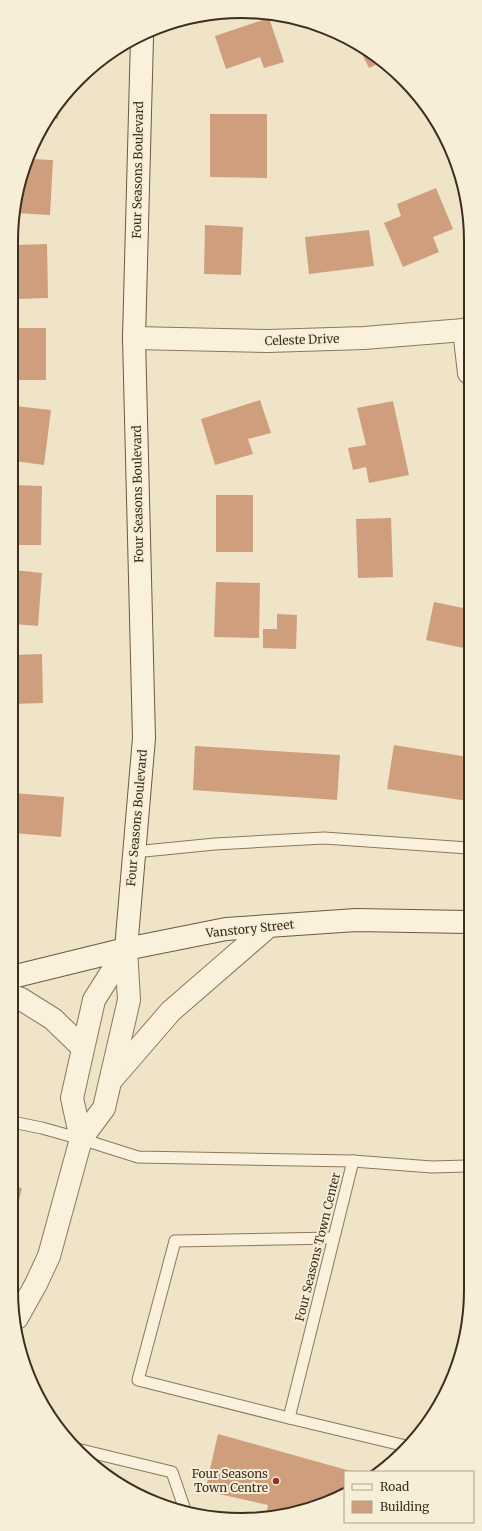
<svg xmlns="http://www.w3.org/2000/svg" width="482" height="1531" font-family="Merriweather,serif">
<rect width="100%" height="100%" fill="#f0e4c8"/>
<!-- building -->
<g fill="#cf9f7d">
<path d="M269,18L284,62L264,68L260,57L226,69L215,36Z"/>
<path d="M356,42L378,59L382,62L369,68Z"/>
<path d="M59,104L58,119H47L50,113Z"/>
<path d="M210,114H267V178L210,177Z"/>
<path d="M31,159L53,160L50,215L15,213V196Z"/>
<path d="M436,188L453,229L433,237L439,252L403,267L384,223L401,216L397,204Z"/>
<path d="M205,225L243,227L241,275L204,274Z"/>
<path d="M369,230L374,266L309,274L305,237Z"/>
<path d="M47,244L48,298L15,299V245Z"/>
<rect x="15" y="328" width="31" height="52"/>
<path d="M260,400L271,433L248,439L253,454L215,465L201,419Z"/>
<path d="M393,401L409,475L369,483L366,467L353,470L348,448L366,445L357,408Z"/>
<path d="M15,406L51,410L44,465L14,461Z"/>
<path d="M14,485L42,486L41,545H14Z"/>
<rect x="216" y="495" width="37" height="57"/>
<path d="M391,518L393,577L358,578L356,519Z"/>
<path d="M14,570L42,573L38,626L14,624Z"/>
<path d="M216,582L260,583L259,638L214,637Z"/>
<path d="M434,602L468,609V649L426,640Z"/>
<path d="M277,614L297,615L296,649L263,648V629H277Z"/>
<path d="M42,654L43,703L13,704L14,655Z"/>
<path d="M394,745L468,757V801L387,789Z"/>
<path d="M195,746L340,755L337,800L193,790Z"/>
<path d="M13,793L64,797L61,837L13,833Z"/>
<path d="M11,1186L22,1188L12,1230H11Z"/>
<path d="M218,1434L354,1472H345V1490L300,1512L266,1514L268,1505L205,1491Z"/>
</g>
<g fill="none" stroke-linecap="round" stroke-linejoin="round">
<defs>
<g id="lane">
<path d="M134,852L215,844L324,838L468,848"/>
<path d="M12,1122L42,1128L81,1139L138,1157L353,1161L289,1418L406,1446"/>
<path d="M353,1161L432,1167L467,1166"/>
<path d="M289,1418L138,1380L175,1241L333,1238"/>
<path d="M77,1449L172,1472L185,1510"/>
</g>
<g id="street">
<path d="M464,330L469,373"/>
<path d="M134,338L268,341L364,338L464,330L469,328"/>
<path d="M12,996L21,999L53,1019L83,1048"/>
<path d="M113,1078L171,1011L269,926"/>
<path d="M81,1139L72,1098L94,1000L126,949"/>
<path d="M17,1318L36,1284L49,1256L81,1139L104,1108L129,1000L126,949"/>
</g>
<g id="secondary">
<path d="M126,949L144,738L134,338L142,38"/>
<path d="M12,977L126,949L226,929L356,920L467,922"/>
</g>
</defs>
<!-- lane casing -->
<use href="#lane" stroke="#8d765c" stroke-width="13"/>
<!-- street casing -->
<use href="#street" stroke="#8d765c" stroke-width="24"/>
<!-- secondary casing -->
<use href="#secondary" stroke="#6f573f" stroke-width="24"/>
<!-- lane -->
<use href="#lane" stroke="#faf1dc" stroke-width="11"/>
<!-- street -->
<use href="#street" stroke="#faf1dc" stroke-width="22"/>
<!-- secondary -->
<use href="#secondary" stroke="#faf1dc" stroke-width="22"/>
</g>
<!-- markers -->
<circle fill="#9e2a2b" stroke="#f7eed8" stroke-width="1.5" cx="276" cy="1481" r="4"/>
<g text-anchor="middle" stroke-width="4" stroke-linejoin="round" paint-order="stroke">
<!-- street labels -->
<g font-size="12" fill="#3d2e20" stroke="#f7eed8">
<text transform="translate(138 170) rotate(-89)" y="4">Four Seasons Boulevard</text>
<text transform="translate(302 340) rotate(-2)" y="4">Celeste Drive</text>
<text transform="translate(138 494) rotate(-91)" y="4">Four Seasons Boulevard</text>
<text transform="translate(137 818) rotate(-85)" y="4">Four Seasons Boulevard</text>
<text transform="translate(250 929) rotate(-6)" y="4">Vanstory Street</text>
<text transform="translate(318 1247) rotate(-76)" y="4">Four Seasons Town Center</text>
</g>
<!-- poi labels -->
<g font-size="12" fill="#3d2e20" stroke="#f7eed8" text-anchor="end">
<text x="268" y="1478">Four Seasons<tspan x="268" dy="14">Town Centre</tspan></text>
</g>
</g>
<!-- crop -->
<path d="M0 0H482V1531H0ZM241 18H241A223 223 0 0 1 464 241V1290A223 223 0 0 1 241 1513H241A223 223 0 0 1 18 1290V241A223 223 0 0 1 241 18Z" fill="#f7eed8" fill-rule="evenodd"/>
<path fill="none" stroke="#3d2e20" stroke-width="2" d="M241 18H241A223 223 0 0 1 464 241V1290A223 223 0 0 1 241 1513H241A223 223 0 0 1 18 1290V241A223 223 0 0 1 241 18Z"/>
<!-- legend -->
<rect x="344" y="1471" width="130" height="52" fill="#f7eed8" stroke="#ada18e"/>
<rect x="352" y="1484" width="20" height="6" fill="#faf1dc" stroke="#ada18e"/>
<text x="380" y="1491" font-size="12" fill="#3d2e20">Road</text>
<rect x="352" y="1501" width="20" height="12" fill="#cf9f7d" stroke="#ada18e"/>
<text x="380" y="1511" font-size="12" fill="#3d2e20">Building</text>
</svg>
